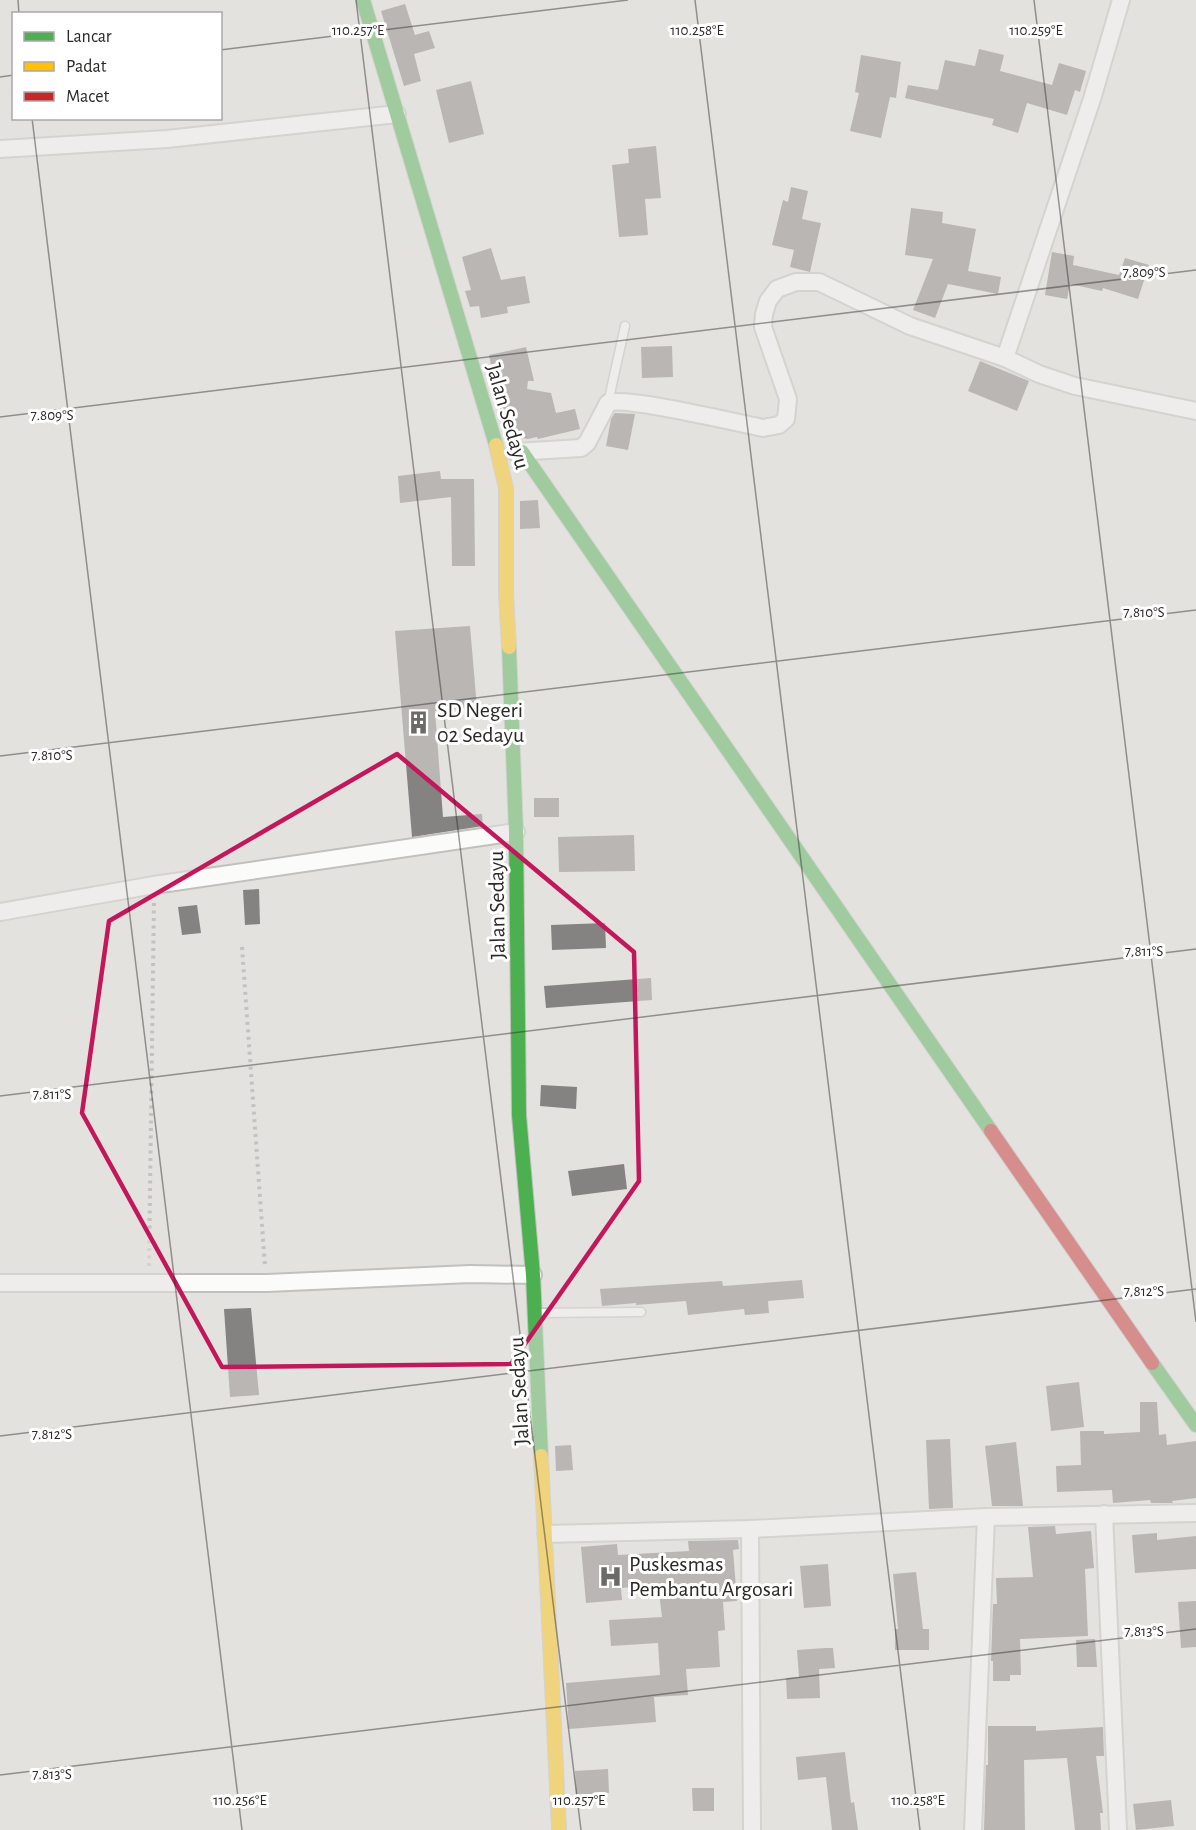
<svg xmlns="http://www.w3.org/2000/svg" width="1196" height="1830" font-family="'Alegreya Sans',sans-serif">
<rect width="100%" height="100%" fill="#e4e2df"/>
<!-- building -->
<g fill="#858282">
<path d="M405,4L415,35L429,31L435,48L414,54L421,81L404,86L381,11Z"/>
<path d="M979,49L1004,55L1000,71L1052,85L1059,63L1086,71L1080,92L1075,90L1067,115L1027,103L1018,133L992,125L994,119L905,98L908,85L938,90L945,60L975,66Z"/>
<path d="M861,55L901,62L896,98L890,97L881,138L850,131L859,93L855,92Z"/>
<path d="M471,81L484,134L449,143L436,90Z"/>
<path d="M656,146L661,198L645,199L648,235L619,237L612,165L629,163L628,149Z"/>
<path d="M791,187L808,191L802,219L821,223L810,272L790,267L794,250L772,245L783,200L788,202Z"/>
<path d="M911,208L943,212L942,223L976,229L968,271L1001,277L998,294L948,284L935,318L913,310L933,259L905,255Z"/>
<path d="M491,248L501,280L525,276L530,303L507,307L508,313L481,318L479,306L470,307L465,291L471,290L462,257Z"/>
<path d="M1052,252L1074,256L1073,265L1119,275L1125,258L1149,265L1138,299L1103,288L1102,291L1070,284L1067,299L1045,295Z"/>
<path d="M672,346L673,377L642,378L641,347Z"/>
<path d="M526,347L534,381H528L527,389L551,393L556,413L575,409L580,429L538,439L537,437L528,439L520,438L510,443L500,409L489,355Z"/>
<path d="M980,361L1029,381L1017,411L968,391Z"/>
<path d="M615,413L635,414L628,450L606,446L611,419Z"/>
<path d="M440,471L441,479H474L475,566H452L451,497L400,503L398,476Z"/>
<path d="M538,500L540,528L520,529V501Z"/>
<path d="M470,626L477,708L435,711L443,817L482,814L483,826L412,837L395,631Z"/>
<rect x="534" y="798" width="25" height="19"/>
<path d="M634,835L635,871L559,872L558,837Z"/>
<path d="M259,889L260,924L245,925L243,890Z"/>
<path d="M197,905L201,933L182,935L178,907Z"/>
<path d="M605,923L606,948L552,950L551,925Z"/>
<path d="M651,978L652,1000L546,1008L544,986Z"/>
<path d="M541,1085L577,1087L576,1109L540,1106Z"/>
<path d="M624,1164L627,1189L572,1196L568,1171Z"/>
<path d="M802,1280L804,1298L768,1301L769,1313L745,1315L744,1309L688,1315L686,1301L636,1305V1303L602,1306L600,1289L722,1281L723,1286Z"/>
<path d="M251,1308L259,1395L230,1397L224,1309Z"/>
<path d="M1079,1382L1084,1427L1051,1431L1046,1386Z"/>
<path d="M1140,1402H1157L1159,1435L1166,1434L1167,1445L1196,1441V1498L1172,1501L1173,1503H1151L1150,1500L1113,1503L1112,1490L1057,1492L1056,1466L1081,1465L1080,1431H1104V1434L1140,1432Z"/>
<path d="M950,1439L953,1508L929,1509L926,1440Z"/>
<path d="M1016,1442L1023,1506H992L985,1446Z"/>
<path d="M571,1445L573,1470L556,1471L555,1446Z"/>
<path d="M1055,1526L1056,1534L1091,1531L1094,1568L1085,1569L1088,1636L1020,1639L1021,1675H1010V1681H993V1661H991L993,1604H997L996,1578L1033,1577L1028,1527Z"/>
<path d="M1157,1533V1540L1196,1536V1569L1135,1573L1132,1535Z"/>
<path d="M738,1540L739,1549L733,1550L737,1601L723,1602L725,1630L718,1631L720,1667L686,1669L688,1695L654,1697L656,1722L569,1729L566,1683L660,1675L658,1643L611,1646L609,1620L662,1617L658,1585L621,1588L622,1600L586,1603L581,1547L617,1544L618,1555L689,1551L688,1541Z"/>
<path d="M828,1564L831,1606L804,1608L800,1566Z"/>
<path d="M916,1572L923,1629H929V1650H895V1629H898L893,1574Z"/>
<path d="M1196,1601V1647L1181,1648L1178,1602Z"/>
<path d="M1095,1639L1097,1667H1077L1076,1640Z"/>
<path d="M825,1648H833L835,1668L819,1669L820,1698L787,1699L786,1678L799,1677L797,1650Z"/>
<path d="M988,1726H1036V1731L1103,1727L1104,1756H1096L1103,1813H1100L1101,1830H1075L1067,1758L1024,1760L1025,1830H984L986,1765H988Z"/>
<path d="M845,1752L851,1803L854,1802L858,1830H832L826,1777L798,1780L796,1757Z"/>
<path d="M608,1769L609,1793L576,1795L575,1771Z"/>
<path d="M692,1788H714V1811H693Z"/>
<path d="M1171,1800L1174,1826L1136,1830L1133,1804Z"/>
</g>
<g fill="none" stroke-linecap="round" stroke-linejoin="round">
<defs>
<g id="lane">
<path d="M608,403L625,326"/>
<path d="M538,1313L641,1312"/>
</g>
<g id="street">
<path d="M0,149L167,139L397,114"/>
<path d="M1005,358L1039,374L1075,386L1196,411"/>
<path d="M515,452L581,448L587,443L608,403C624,396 738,423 763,428L779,425L786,419L788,399L763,327L764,314L768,301L777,289L796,282H819L910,326L1005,358L1092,99L1121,0"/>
<path d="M0,912L154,885L516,832"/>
<path d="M0,1283H267L470,1274L533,1275"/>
<path d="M1104,1514L1118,1830"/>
<path d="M750,1529L752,1830"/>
<path d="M546,1534L750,1529L986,1517L1196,1513"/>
<path d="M973,1830L986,1517"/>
</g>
<g id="fast">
<path d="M363,0L496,445"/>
<path d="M522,452L991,1131"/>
<path d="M509,647L516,832L519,1115L533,1275L541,1456"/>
<path d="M1152,1363L1196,1425"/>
</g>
<g id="slow">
<path d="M496,445L506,488V594L509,647"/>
<path d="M541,1456L559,1830"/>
</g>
<path id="jam" d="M991,1131L1152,1363"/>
</defs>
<!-- lane casing -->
<use href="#lane" stroke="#c2c0bd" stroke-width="11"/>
<!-- street casing -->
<use href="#street" stroke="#c2c0bd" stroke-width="20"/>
<!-- fast casing -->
<use href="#fast" stroke="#c2c0bd" stroke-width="16"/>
<!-- slow casing -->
<use href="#slow" stroke="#c2c0bd" stroke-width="16"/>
<!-- jam casing -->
<use href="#jam" stroke="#c2c0bd" stroke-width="16"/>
<!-- path -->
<g stroke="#c3c2c2" stroke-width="4" stroke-dasharray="3 4.5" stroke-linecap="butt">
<path d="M242,947L265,1267"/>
<path d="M149,1266L154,901"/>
</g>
<!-- lane -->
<use href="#lane" stroke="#fbfbfa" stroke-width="8"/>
<!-- street -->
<use href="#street" stroke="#fbfbfa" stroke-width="16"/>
<!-- fast -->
<use href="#fast" stroke="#4caf50" stroke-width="14"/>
<!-- slow -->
<use href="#slow" stroke="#ffc107" stroke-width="14"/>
<!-- jam -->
<use href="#jam" stroke="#c62828" stroke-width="14"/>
</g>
<!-- marked area -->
<path d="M0 0H1196V1830H0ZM397,754L634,952L639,1181L511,1364L222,1367L82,1113L109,921Z" fill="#e4e2df" fill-opacity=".55" fill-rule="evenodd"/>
<path fill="none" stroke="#c2185b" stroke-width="4.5" stroke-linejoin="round" d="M397,754L634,952L639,1181L511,1364L222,1367L82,1113L109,921Z"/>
<!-- ticks -->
<path fill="none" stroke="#2a2926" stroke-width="1.5" stroke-opacity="0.45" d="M18,0L19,14M356,0L581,1830M695,0L920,1830M1034,0L1196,1322M220,50L628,0M0,77L14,75M32,118L242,1830M0,417L1196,270M0,756L1196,610M0,1096L1196,949M0,1436L1196,1289M0,1775L1196,1629"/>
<!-- icons -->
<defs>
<symbol id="building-bare" viewBox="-9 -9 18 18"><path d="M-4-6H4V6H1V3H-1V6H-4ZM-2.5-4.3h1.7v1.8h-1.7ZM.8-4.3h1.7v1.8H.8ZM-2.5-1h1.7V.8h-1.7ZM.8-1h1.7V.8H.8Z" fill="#6b6a67" stroke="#fff" stroke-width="2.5" paint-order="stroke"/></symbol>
<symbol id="hospital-bare" viewBox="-9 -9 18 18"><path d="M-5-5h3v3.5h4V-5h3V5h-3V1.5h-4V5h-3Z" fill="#6b6a67" stroke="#fff" stroke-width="2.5" paint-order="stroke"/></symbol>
</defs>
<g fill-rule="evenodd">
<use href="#building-bare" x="402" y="706" width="33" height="33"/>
<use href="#hospital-bare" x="594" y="1560" width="33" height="33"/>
</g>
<g text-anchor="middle" stroke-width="6" stroke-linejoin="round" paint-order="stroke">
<!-- street labels -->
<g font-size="22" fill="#2a2926" stroke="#fff">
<text transform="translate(509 416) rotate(74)" y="8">Jalan Sedayu</text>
<text transform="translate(496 905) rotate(-91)" y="8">Jalan Sedayu</text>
<text transform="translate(518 1391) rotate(-93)" y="8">Jalan Sedayu</text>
</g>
<!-- poi labels -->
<g font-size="22" fill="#2a2926" stroke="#fff" text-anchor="start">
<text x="437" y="717">SD Negeri<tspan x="437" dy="25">02 Sedayu</tspan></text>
<text x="629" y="1571">Puskesmas<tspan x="629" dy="25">Pembantu Argosari</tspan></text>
</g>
</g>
<g font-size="15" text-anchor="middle" fill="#2a2926" stroke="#fff" stroke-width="6" stroke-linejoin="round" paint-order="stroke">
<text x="358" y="35">110.257°E</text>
<text x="697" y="35">110.258°E</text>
<text x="1036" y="35">110.259°E</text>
<text x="1144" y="277">7.809°S</text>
<text x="52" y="420">7.809°S</text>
<text x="1144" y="617">7.810°S</text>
<text x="52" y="760">7.810°S</text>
<text x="1144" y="956">7.811°S</text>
<text x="52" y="1099">7.811°S</text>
<text x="1144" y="1296">7.812°S</text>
<text x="52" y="1439">7.812°S</text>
<text x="1144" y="1636">7.813°S</text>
<text x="52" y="1779">7.813°S</text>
<text x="240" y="1805">110.256°E</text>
<text x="579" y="1805">110.257°E</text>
<text x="918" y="1805">110.258°E</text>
</g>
<!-- legend -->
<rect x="12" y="12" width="210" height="108" fill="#ffffff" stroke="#aaa9a8" stroke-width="1.5"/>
<rect x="24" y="32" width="30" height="9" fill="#4caf50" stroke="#aaa9a8" stroke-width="1.5"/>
<text x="66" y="42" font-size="18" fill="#2a2926">Lancar</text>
<rect x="24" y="62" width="30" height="9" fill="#ffc107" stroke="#aaa9a8" stroke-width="1.5"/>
<text x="66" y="72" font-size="18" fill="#2a2926">Padat</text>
<rect x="24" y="92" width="30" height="9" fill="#c62828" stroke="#aaa9a8" stroke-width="1.5"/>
<text x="66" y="102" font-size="18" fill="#2a2926">Macet</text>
</svg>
